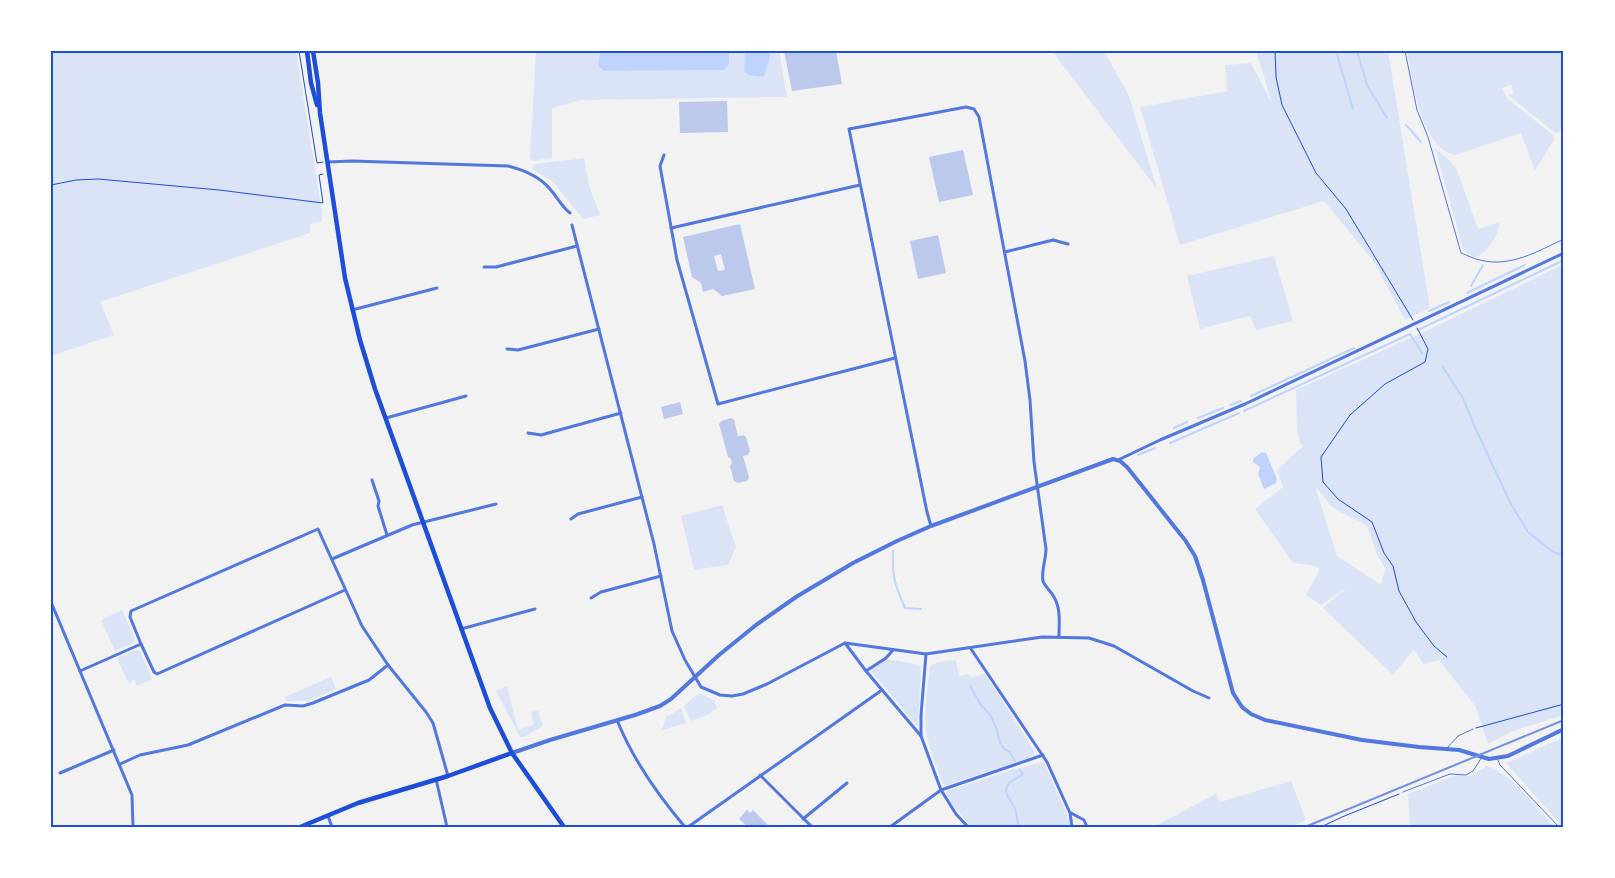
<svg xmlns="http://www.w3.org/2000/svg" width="1615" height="878" font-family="'Space Grotesk',sans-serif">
<rect width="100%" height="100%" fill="#f2f2f2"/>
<!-- green -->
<g fill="#dbe4f7" fill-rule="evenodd">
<path d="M51,51H296L322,212V221L310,224V233L100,302L114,335L51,356Z"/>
<path d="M536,51H600L598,66L604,71L723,70L729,64V51H745L744,71L764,77L770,57V51H779L787,97L581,100L552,108V158L533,161L530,158Z"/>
<path d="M1052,51H1104L1129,96L1157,189Z"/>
<path d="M1256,51H1388L1430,308L1405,320L1374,262L1324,201L1180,245L1140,107L1227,91L1225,65L1251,63L1272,103Z"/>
<path d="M1407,51H1564V124L1559,132L1555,133L1508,95L1513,94L1511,85L1502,88L1507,98L1553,135L1554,139L1535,171L1521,133L1456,155C1421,150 1412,80 1407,51Z"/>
<path d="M1435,148L1450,161L1457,170L1478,229L1497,223L1499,224C1499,235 1487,253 1476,257H1473L1463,249Z"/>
<path d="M584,158L589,186L600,215L583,219L554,183L532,169L534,164Z"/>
<path d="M1274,256L1293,321L1256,330L1250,316L1200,329L1187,276Z"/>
<path d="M1564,264V715L1513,731L1488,744L1476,707L1439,660L1423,664L1414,649L1393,675L1323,608L1348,587L1321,605L1306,595L1320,569L1311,565L1293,563L1255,509L1283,487L1277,470L1304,445L1300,444L1297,429L1296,390L1428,330ZM1315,486L1332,507L1367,526L1376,552L1385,569L1381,585L1337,556Z"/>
<path d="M722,505L736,547L728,565L694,570L681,516Z"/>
<path d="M122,610L135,639L134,643L115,651L101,620Z"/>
<path d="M136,650L140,651L152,679L137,686L134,679L129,684L117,658Z"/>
<path d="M887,659L921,665L918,727L870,670Z"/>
<path d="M956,660L959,676L968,674L971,677L985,674L1035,752L1029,758L947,785L943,784C938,769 930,753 927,736C923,714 928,688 930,666L938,662Z"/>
<path d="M331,677L336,689L308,701H286L285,697Z"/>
<path d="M507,686L518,730L534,725L531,712L538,711L543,726L524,737H520L496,691Z"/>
<path d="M699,693L715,701L717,708L709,714L691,721L684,706Z"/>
<path d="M681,708L686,723L660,731L663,727L666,717Z"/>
<path d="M1564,737V827H1563L1506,763Z"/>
<path d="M1044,762L1067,815L1070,827H971L951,802L946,793L947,791L1015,769Z"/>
<path d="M1487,766C1515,776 1534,805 1554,827H1410L1408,794L1457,775L1470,776Z"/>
<path d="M1291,781L1306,820L1290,827H1153L1216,794L1220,802Z"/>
</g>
<!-- water -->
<g fill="#bfd3fe">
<path d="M600,51H729V64L724,70L604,71L598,66Z"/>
<path d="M745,51H770V57L764,77L748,75L744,71Z"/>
<path d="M1262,452L1266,453L1277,479L1276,483L1264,489L1258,474L1260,467L1253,462V459Z"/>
</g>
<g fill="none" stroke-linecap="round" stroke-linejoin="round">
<!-- stream -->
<g stroke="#bfd3fe" stroke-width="2">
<path d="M1336,51L1353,109"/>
<path d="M1357,51L1367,85L1387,118"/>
<path d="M1406,125L1421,142"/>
<path d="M1471,286L1483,265"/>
<path d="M1467,293L1525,265"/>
<path d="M1429,311L1449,302"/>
<path d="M1418,330L1564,260"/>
<path d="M1442,366L1463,398L1477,432L1511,504L1528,532L1553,552L1564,555"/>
<path d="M1251,396L1354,348"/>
<path d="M1230,405L1241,401"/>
<path d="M1244,411L1410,334L1422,353"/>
<path d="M1198,418L1223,408"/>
<path d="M1174,428L1187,422"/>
<path d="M1170,443L1239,413"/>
<path d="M1138,455L1155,448"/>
<path d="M893,551C892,577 895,585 905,608L921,609"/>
<path d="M970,686L981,705L991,716L997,730L1000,743L1004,749L1010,752L1015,761"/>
<path d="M1020,770L1023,774L1009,783L1006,789L1007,795L1015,808L1018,824L1023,827"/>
</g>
</g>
<!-- building -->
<g fill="#bdc9ec" fill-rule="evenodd">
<path d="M784,51H836L842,84L792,91Z"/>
<path d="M727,101L728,132L680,133L679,102Z"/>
<path d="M963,150L973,195L939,202L929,157Z"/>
<path d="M740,224L755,289L722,296L713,289L703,292L701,283L692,277L683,237ZM721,254L725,270L718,271L714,256Z"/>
<path d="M938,235L946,273L918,279L910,241Z"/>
<path d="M680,402L683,414L664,419L661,407Z"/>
<path d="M731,418L734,420L738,436L743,435L746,437L750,451L748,455L743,456L749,477L747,481L738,483L734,481L730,466L732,463L731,459L728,457L719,424L721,421Z"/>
<path d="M747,810L750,813L753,810L770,827H748L739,819Z"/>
</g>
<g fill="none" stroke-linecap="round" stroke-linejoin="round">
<!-- path -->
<g stroke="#1d4ed8" stroke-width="1">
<path d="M299,51L317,163L323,162"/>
<path d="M1275,51L1276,77L1282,105L1316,173L1346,209L1413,320"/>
<path d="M51,185L76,180L98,179L219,190L323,203L319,175L323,174"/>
<path d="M1417,328L1428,349L1425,362L1385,384L1350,415L1321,457L1323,482L1338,499L1372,522L1384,553L1393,566L1399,591L1416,622L1434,646L1447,657"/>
<path d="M1476,728L1564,704"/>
<path d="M1321,827L1342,817L1399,794"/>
</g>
<!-- service -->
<g stroke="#5277de" stroke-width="1">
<path d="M1405,51L1417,110L1428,137L1461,253C1467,255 1474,259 1480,260C1510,268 1538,251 1564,239"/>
<path d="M1447,748L1458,736L1473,729"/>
<path d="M1498,760L1500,765L1559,827"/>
<path d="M1403,792L1450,774L1466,775L1473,771L1482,757"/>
</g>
<!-- minor -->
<g stroke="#5277de" stroke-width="3">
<path d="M664,155L660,166L677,260L718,404L895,358"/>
<path d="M328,162L352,161L508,166C524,170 539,176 550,189C557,197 562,207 570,213"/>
<path d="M572,225L654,544L672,631L685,660L701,687L720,695L732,696L743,694L767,684L845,643L926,654L1042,637L1089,638L1114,646L1193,691L1209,698"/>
<path d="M671,228L860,185"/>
<path d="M1005,252L1053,240L1068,244"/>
<path d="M484,267H496L577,246"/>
<path d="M352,310L437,288"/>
<path d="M507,349L518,350L599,329"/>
<path d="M386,418L466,396"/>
<path d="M528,433L541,435L621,413"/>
<path d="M1118,460L1160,440L1245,404L1564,253"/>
<path d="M372,480L379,501L378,506L387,535"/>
<path d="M571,519L578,514L642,497"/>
<path d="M931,526L927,512L849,129L966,107L974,109L979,117L1025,361L1030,400L1034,462L1046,549C1046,559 1041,572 1043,581C1045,587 1051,591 1054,597C1061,609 1059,623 1059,636"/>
<path d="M332,559L412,525L496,504"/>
<path d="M591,598L601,592L661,576"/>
<path d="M51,602L132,795L133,827"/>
<path d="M461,629L535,609"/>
<path d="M845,643L866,671L921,736L941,790L956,814L968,827"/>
<path d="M141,644L154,672L157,674L345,590"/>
<path d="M971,649L1047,762L1070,813L1072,827"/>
<path d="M80,671L141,644L130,617L131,611L318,529L362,626L388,665L426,712L433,723L448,776"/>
<path d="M866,671L886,658L893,650"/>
<path d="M617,720C633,760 657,794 685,827"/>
<path d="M921,736V715L926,654"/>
<path d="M120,764L140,755L188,745L285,705L303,706L313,703L369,680L388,665"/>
<path d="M60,773L114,750"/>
<path d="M760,775L812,827"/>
<path d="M436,779L447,827"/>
<path d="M1071,813L1084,820L1087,827"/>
<path d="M328,816L332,827"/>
<path d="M803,819L847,783"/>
<path d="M688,827L882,690"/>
<path d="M890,827L941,790L1043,755"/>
</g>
<!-- tertiary -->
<path stroke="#5277de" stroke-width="4" d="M512,753L550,740L635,715L660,706L671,699L719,655L756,625L796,597L853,563L897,541L931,526L1113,459L1120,461L1127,467L1185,540L1195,556L1203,580L1233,693L1242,707L1251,714L1265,720L1362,740L1419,747L1459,750L1489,759L1508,756L1564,729"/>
<!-- secondary -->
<g stroke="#1d4ed8" stroke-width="4.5">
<path d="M307,51L311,83L317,105"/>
<path d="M313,51L318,83L320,113L345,278L360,340L375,389L490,708L512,753L564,827"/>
<path d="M300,827L358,803L448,776L512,753"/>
</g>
<!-- rail -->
<path stroke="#7290e2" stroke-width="2" d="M1305,827L1564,720"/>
</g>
<!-- border -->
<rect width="1615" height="878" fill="none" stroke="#ffffff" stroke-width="105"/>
<rect x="52" y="52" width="1510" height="774" fill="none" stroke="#1d4ed8" stroke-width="2"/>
</svg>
